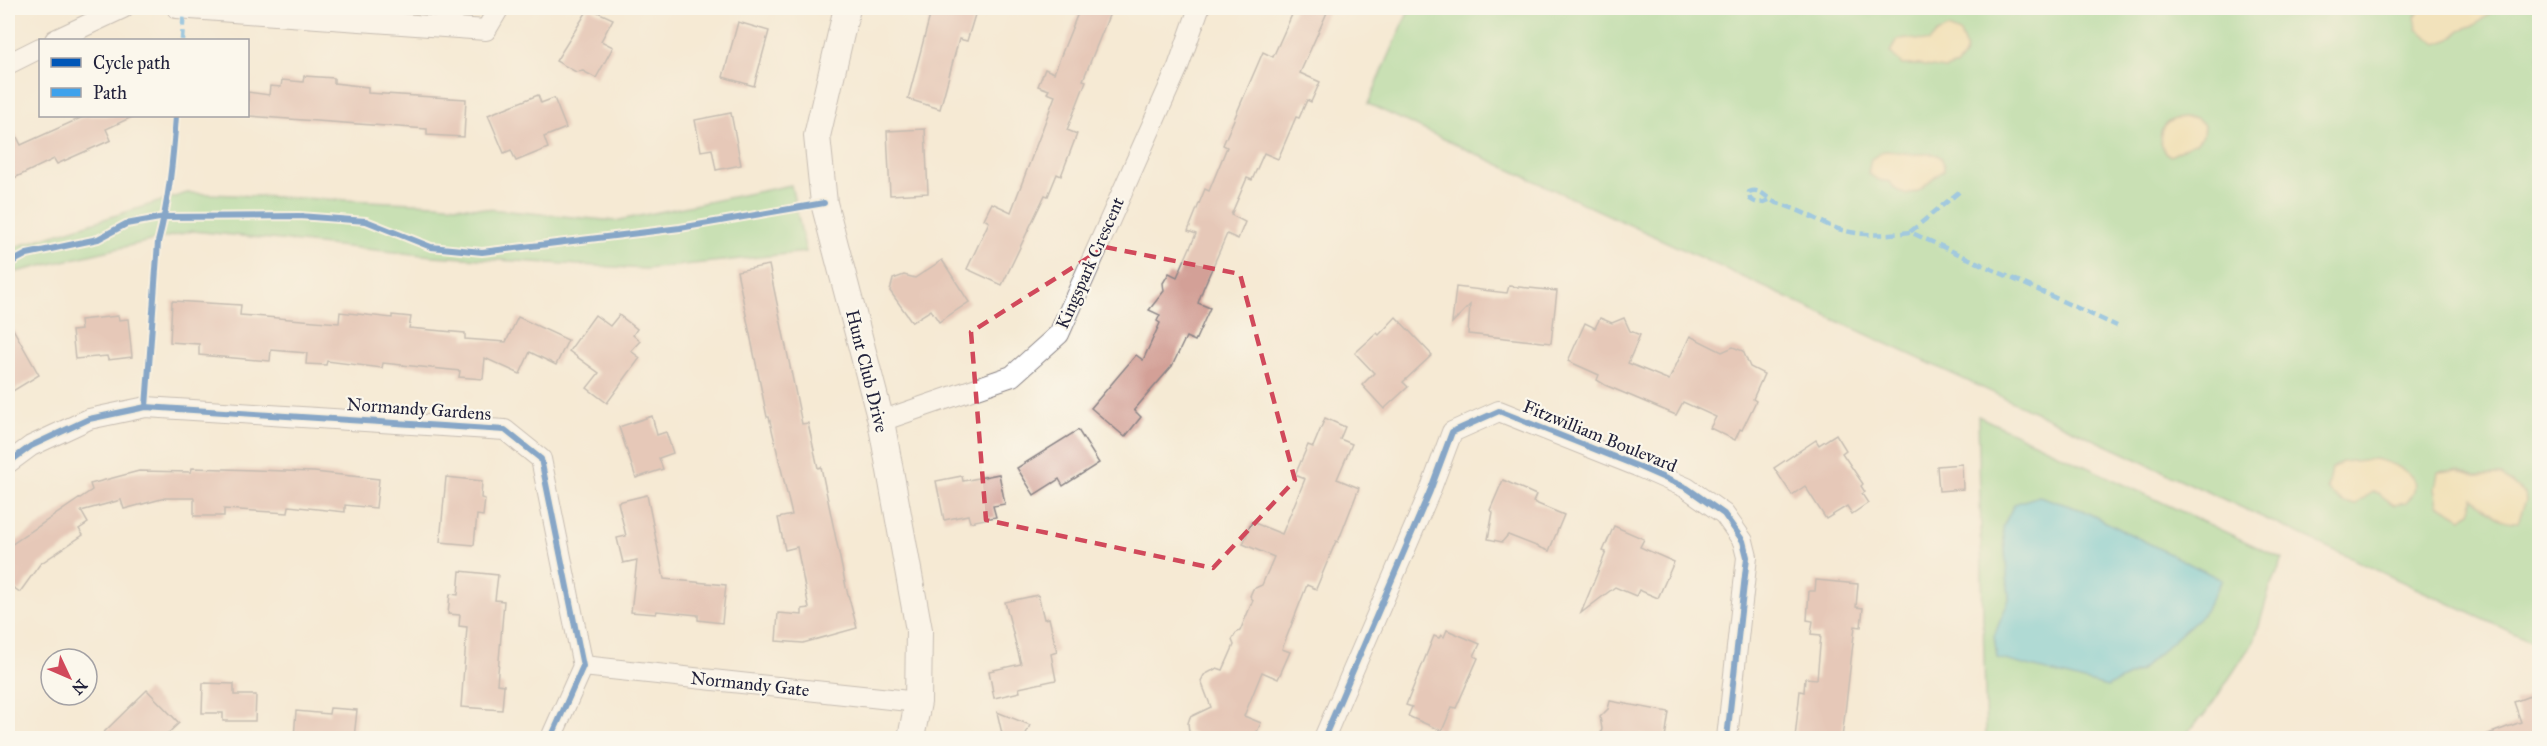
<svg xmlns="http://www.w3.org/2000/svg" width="2547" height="746" font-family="'IM FELL Great Primer',serif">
<rect width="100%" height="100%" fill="#fbf7ec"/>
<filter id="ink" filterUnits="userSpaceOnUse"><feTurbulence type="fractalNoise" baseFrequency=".0167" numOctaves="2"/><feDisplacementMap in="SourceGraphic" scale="12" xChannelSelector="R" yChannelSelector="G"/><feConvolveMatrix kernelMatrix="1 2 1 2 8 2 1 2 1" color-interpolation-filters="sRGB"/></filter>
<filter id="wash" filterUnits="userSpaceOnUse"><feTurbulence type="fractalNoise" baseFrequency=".008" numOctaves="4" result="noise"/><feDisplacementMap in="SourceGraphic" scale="24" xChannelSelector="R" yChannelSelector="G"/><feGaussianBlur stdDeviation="1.35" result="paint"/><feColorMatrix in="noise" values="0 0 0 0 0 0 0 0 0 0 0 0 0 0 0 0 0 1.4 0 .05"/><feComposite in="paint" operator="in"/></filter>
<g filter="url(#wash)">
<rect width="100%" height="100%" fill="#f5ead4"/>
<!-- green -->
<g fill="#92d68e" stroke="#5a7c64" stroke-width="1.5">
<path d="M1410,8H2539V645L1368,104Z"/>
<path d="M791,185L806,252L646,269L432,256L193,231L16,272L8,277V249L187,193L436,204L615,221Z"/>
<path d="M1978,416L2283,559L2269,591L2255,639L2207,712L2182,738H1986Z"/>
</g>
<!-- sand -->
<g fill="#eeda9e" stroke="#887e6c" stroke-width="1.5">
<path d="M2422,8H2443L2446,10L2447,8H2496L2475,25L2460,30L2451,39L2437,44L2417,29L2415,16Z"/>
<path d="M1948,28L1960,33L1966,48L1964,56L1957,65L1945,69L1919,65H1902L1890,52L1897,40L1906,38L1929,42L1937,33Z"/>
<path d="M2197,118L2204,125L2203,135L2196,143C2185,145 2180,152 2170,156C2159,147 2155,128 2172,120C2178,117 2190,118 2197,118Z"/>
<path d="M1884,151C1894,151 1903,153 1912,154C1927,155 1945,148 1944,170L1918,191L1906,195L1895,189L1890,182L1878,180L1868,173L1871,159Z"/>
<path d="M2375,459C2396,464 2431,477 2406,503L2394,505L2378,493L2372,492L2356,504L2343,503L2327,489L2331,469L2342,462Z"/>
<path d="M2457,470L2476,476L2502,475L2525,495L2526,500L2518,522C2497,523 2488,509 2473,498C2473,507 2471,512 2462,518L2438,504L2435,489L2438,472Z"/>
</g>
<!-- water -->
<path fill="#5cc7d5" stroke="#3f7488" stroke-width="1.5" d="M2039,496L2082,510L2222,580L2203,614L2139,671L2107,687L1997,658L1994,636L2009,599L2003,527L2014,504Z"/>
<g id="blocks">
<!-- building -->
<g fill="#d3a097">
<path d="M589,8L613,19L601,41L613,47L596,78L583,71L576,72L556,61Z"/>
<path d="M932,8H977L967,41L959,39L940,109L908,99Z"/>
<path d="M1080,8H1112L1083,80L1086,81L1067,130L1077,134L1061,176L1057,174L1048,196L1045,195L1002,285L967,269L989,222L984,219L992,203L1011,212L1055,96L1047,93L1049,90L1038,86L1045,69L1054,73Z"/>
<path d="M1295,8H1329L1300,73L1320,82L1311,102L1307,100L1299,118L1296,117L1278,159L1264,153L1252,180L1247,178L1231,215L1245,222L1238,239L1227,234L1203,289L1198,303L1210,308L1195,341L1186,337L1172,366L1134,410L1141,417L1125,437L1091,408L1136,355L1143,360L1160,323L1157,321L1160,315L1149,310L1164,291L1163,283L1169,273L1177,277L1196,234L1188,231L1205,189L1209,191L1227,147L1223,145L1263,52L1273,57Z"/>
<path d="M738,22L769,31L754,86L723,77Z"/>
<path d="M304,76L334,78V83L368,87V93L466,99L464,137L427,135V129L248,116V92L269,95L270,86L281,87L282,80L303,82Z"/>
<path d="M538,95L541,103L554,98L566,128L544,137L548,148L516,161L511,150L504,153L488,115Z"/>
<path d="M731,113L741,165L716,170L712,149L701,151L695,120Z"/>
<path d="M85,116H134L106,129L111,140L57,164L54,159L8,181V119L21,145Z"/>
<path d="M925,129L928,193L890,195L887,131Z"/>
<path d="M942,260L969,302L939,322L931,310L912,322L890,291L893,279L904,275L915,278Z"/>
<path d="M769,265L802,424L808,423L818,468L821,467L846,587L857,628L803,643L776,641L778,613L802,615V609L809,608L797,547L785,550L778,518L792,515L769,417H767L737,271Z"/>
<path d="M1509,286L1557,291L1551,343L1468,334L1470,305L1452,323L1456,287L1507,293Z"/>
<path d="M172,301L241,305L240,315L339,323L340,312L392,318V315L411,317L409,328L465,333V339L506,342L518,317L568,340L556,365L530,352L520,374L485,358L483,379L459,377L460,371L383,363L382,368L327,361L326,365L306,364L307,353L271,350L270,361L199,355V344L170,342Z"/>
<path d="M595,315L610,326L619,315L637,329L633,335L640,341L631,351L640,358L607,403L587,388L599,373L569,351Z"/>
<path d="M118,316L119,320L128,319L132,357L108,360L107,356L75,359L72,331L81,330L80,320Z"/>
<path d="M1396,317L1432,355L1403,382L1408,387L1384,409L1362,385L1374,373L1355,353L1377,333L1379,335Z"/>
<path d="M1600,318L1612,323L1624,318L1630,331L1640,335L1628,363L1669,380L1690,336L1722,352L1733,347L1743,351L1750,367L1764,374L1753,399L1756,401L1742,430L1740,429L1735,440L1710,428L1716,417L1683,402L1676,415L1605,385L1597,380L1599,375L1568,361L1585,323L1595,328Z"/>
<path d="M8,320L39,375L8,394Z"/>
<path d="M652,416L657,435L666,432L673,453L659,458L663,469L636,478L619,427Z"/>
<path d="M1325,418L1345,427L1340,439L1352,444L1337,479L1359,488L1338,542L1336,541L1316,589L1307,585L1282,649L1290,652L1278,679L1262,672L1244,716L1261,723L1254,738H1206L1189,732L1188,723L1190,717L1211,707L1201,681L1204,675L1217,668L1223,670L1234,645L1232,640L1236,633L1240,631L1253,600L1250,596L1253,589L1262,585L1274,557L1243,544L1252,522L1282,534L1305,479L1295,475L1308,445L1313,447Z"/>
<path d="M1078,430L1099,463L1063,486L1059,479L1034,495L1017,468Z"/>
<path d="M1836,434L1846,450L1842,453L1863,484L1861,486L1865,492L1862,494L1868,503L1852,514L1847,506L1826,519L1805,486L1792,495L1774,468L1816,440L1819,445Z"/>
<path d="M1962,464L1963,489L1939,491L1937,466Z"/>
<path d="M192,468L314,472L379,479L376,508L345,505V512L289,506L288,513L224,509V516H194V498H165L124,509L121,500L81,511L88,523L79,529L83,535L40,564L20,592L8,584V547L92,490L90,484L139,471L191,472Z"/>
<path d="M999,474L1005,504L993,506L996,517L970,522L968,515L944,520L936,481L962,476L963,481Z"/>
<path d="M446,477L482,481L481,498L485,499L483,516L477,515L474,545L440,542Z"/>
<path d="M1503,480L1536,495L1533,502L1564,515L1549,551L1508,535L1502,542L1488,539L1493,512L1490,510Z"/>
<path d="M647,495L664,579L726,585L722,623L698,620V615L657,611L656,614L631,612L637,560L623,563L617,538L626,536L618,502Z"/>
<path d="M1614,526L1644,539L1640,547L1674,562L1658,598L1639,590L1636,596L1615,587L1581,613L1606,552L1603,551Z"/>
<path d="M460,571L498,575L495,600L504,601L497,684L504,685L502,710L461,707L467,627L459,626L460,615L448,614L450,594L458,595Z"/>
<path d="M1816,580L1858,584L1856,607L1863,608L1861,627L1855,626L1842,738H1795L1800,691L1804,692L1805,678L1817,679L1821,635L1811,634L1813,621L1807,620L1809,591H1815Z"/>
<path d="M1038,595L1044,619L1049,618L1057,652L1051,654L1056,680L1019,688L1020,692L994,698L989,671L1021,664L1005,602Z"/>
<path d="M1447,630L1480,644L1474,656L1478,658L1456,708L1452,707L1442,731L1408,716L1412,707L1406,705L1434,636L1439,638L1441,635L1444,637Z"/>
<path d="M203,683L234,684V695H256L255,721H223V713H202Z"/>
<path d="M147,690L179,723L163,738H98Z"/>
<path d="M2535,694L2540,707V738H2484L2483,736L2521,722L2514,702Z"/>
<path d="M1610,701L1669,712L1665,738L1639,734V738H1600L1602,729L1600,717L1608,709Z"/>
<path d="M330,708L357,710L354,738H294L296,711L329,714Z"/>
<path d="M997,712L1030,725L1024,738H1003Z"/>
</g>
</g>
</g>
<g filter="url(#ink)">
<use href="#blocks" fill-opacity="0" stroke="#8c8688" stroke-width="1.5"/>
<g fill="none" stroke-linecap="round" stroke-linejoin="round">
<defs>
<g id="minor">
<path d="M177,8L486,30L499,8"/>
<path d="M55,40L123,8"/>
<path d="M8,64L40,48"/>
<path d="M881,421L1012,376L1059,334L1178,67L1199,8"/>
<path d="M8,463L31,446L89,419L146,407L505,430L541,459L583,666L551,738"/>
<path d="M583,666L918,702"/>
<path d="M1324,738L1430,491L1452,432L1499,411L1637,466L1687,488L1724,514L1743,541L1747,557L1727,738"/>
</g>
<path id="tertiary" d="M847,8L817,136L824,203L881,421L919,630L918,702L911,738"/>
</defs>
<!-- minor casing -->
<use href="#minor" stroke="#8c8688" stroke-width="22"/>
<!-- tertiary casing -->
<use href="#tertiary" stroke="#8c8688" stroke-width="28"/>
<!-- minor -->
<use href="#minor" stroke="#fff" stroke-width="20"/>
<!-- tertiary -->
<use href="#tertiary" stroke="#fff" stroke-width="26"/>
<!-- quiet -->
<g stroke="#3ea2ec" stroke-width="4.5" stroke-dasharray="9 4.5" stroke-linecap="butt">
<path d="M182,40L184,8"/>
<path d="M1959,192L1910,232L2117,326"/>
<path d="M1769,200C1761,204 1757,204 1750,199L1749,192C1761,187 1766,199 1777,203C1795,208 1810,216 1828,225C1852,236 1883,236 1910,232"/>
</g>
<defs>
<g id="cycleway">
<path d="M8,264L27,254L98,239L126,224L165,217L299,216L366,221L431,247L482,252L680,228L824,203"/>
<path d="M146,407L158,242C169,201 173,158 176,116"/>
<path d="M8,463L31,446L89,419L146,407L505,430L541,459L583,666L551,738"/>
<path d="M1324,738L1430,491L1452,432L1499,411L1637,466L1687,488L1724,514L1743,541L1747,557L1727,738"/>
</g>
</defs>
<!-- cycleway casing -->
<use href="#cycleway" stroke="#fbf7ec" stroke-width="10"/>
<!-- cycleway -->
<use href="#cycleway" stroke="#0057b8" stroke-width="6"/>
</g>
</g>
<!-- marked area -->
<path d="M0 0H2547V746H0ZM1105,247L1240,274L1295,480L1213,568L986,520L971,332Z" fill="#f5ead4" fill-opacity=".55" fill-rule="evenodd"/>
<path fill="none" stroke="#d1495b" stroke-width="4.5" stroke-dasharray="12 8" stroke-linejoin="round" d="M1105,247L1240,274L1295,480L1213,568L986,520L971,332Z"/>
<g text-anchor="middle" stroke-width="4.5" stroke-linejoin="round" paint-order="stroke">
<!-- street labels -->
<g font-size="18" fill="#22223b" stroke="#fbf7ec">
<text transform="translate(1090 263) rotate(-66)" y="6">Kingspark Crescent</text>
<text transform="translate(867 371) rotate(76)" y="6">Hunt Club Drive</text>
<text transform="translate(419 409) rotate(4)" y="6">Normandy Gardens</text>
<text transform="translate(1600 436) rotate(22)" y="6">Fitzwilliam Boulevard</text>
<text transform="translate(750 684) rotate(6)" y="6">Normandy Gate</text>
</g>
</g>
<!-- margin -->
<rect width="2547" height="746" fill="none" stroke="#fbf7ec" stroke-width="30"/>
<!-- legend -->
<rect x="39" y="39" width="210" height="78" fill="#fbf7ec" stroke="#a4a2a5" stroke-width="1.5"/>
<rect x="51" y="58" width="30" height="9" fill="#0057b8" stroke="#a4a2a5" stroke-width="1.5"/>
<text x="93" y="69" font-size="18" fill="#22223b">Cycle path</text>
<rect x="51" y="88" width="30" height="9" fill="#3ea2ec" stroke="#a4a2a5" stroke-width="1.5"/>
<text x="93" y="99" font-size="18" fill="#22223b">Path</text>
<!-- north arrow -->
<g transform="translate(69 677) rotate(134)"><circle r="28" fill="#fbf7ec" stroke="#a4a2a5" stroke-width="1.5"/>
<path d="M0-4.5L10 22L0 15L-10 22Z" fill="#d1495b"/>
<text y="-9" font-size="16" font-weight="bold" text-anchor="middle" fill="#22223b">N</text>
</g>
</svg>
